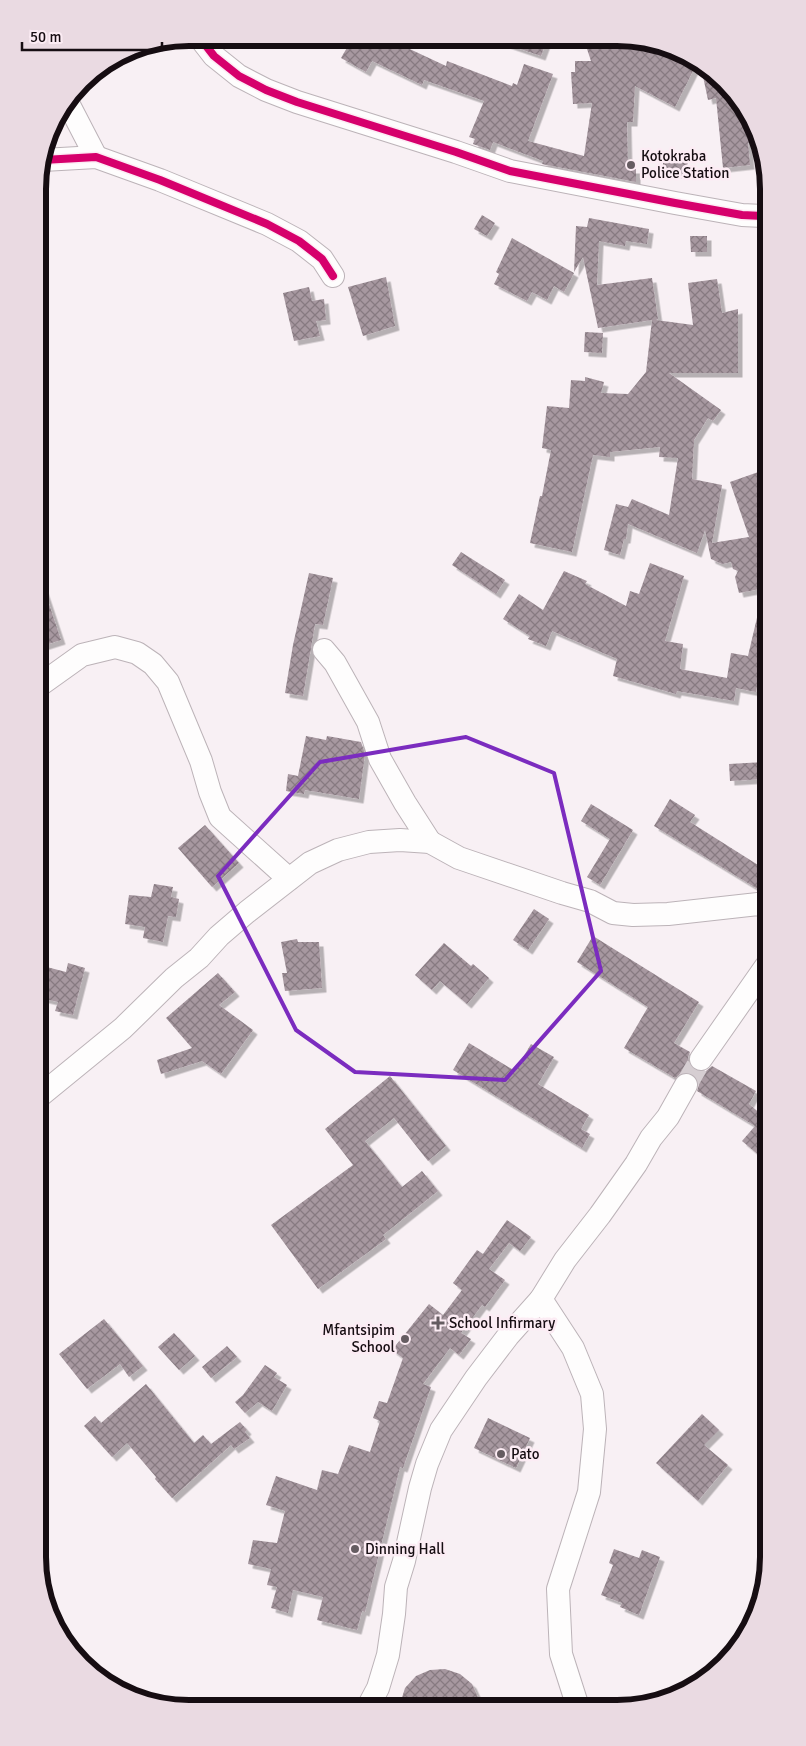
<svg xmlns="http://www.w3.org/2000/svg" width="806" height="1746" font-family="Signika,sans-serif">
<defs>
<pattern id="building-cross-hatch" width="8" height="8" patternUnits="userSpaceOnUse" patternTransform="scale(1.25)"><rect width="8" height="8" fill="#a798a0"/><path d="M0 0l8 8M0 8l8-8" fill="none" stroke="#877a81"/></pattern>
<filter id="shadow"><feDropShadow dx="4.5" dy="4.5" stdDeviation="0" flood-color="#0004"/></filter>
</defs>
<rect width="100%" height="100%" fill="#f8f0f4"/>
<!-- building -->
<g fill="url(#building-cross-hatch)" filter="url(#shadow)">
<path d="M352,39H381L397,47L399,44L446,66L447,61L512,86L513,83L517,85L524,64L553,74L528,141L584,156L592,103L573,104L571,72H575V61H591L584,40H646L696,65L675,107L635,86L633,122H627L628,169H636V182L542,164L543,161L493,142L490,150L473,144L475,139L469,137L484,101L424,80L422,85L372,61L366,72L341,58Z"/>
<path d="M500,39L536,40H547L541,56L500,42Z"/>
<path d="M701,67L717,75L743,105L760,142L748,143L750,165L723,168L716,98L708,100Z"/>
<path d="M664,157L688,162L685,175L662,171Z"/>
<path d="M482,215L495,223L487,236L474,229Z"/>
<path d="M589,218L649,229L647,244L626,241L625,246L599,241L597,285L652,278L658,319L656,320L693,325L688,283L717,279L722,313L738,309V373H669L721,410L713,421L708,418L694,440L692,479L722,485L712,543L749,537L730,482L764,470L765,588L739,593L735,577L738,571L733,569L731,562L722,564L711,559L705,530L697,553L628,524L626,539H624L620,555L604,550L616,504L628,507L632,499L669,515L678,458L659,457L660,447L610,452V457L593,455L572,552L530,543L540,496H542L551,450L542,448L547,406L569,408L571,380L585,381V377L604,382L601,393L628,394L646,372L652,320L598,328L583,257L574,272L576,226L587,227Z"/>
<path d="M690,236H707V252H691Z"/>
<path d="M512,238L574,273L564,292L554,286L547,300L532,292L527,301L494,284L499,274L496,272Z"/>
<path d="M386,277L395,326L363,336L348,287Z"/>
<path d="M309,287L312,301L324,299L326,320L316,321L320,336L294,341L283,293Z"/>
<path d="M585,332L603,333L602,353L584,352Z"/>
<path d="M461,552L505,580L496,594L452,565Z"/>
<path d="M650,563L684,576L665,641L683,644L680,669L727,678L731,653L748,656L759,609L765,610V655L762,654L756,692L736,688L734,701L677,691L676,694L613,676L617,659L552,631L546,646L528,639L530,636L503,619L519,594L543,610L564,571L587,581L585,584L626,606L630,591L639,594Z"/>
<path d="M309,573L333,578L323,625L315,624L303,696L285,693L293,645Z"/>
<path d="M39,583H42L61,640L39,647Z"/>
<path d="M306,736L326,740L327,736L361,742L365,754L359,799L305,790L304,794L286,791L288,774L298,776Z"/>
<path d="M765,762V779L730,781L729,764Z"/>
<path d="M670,799L695,815L690,822L766,870V883L761,891L654,826Z"/>
<path d="M591,804L633,830L600,885L587,877L610,839L581,821Z"/>
<path d="M205,825L239,863L212,887L178,848Z"/>
<path d="M154,884L173,887L171,897L179,899L176,917L168,916L163,942L143,938L145,927L125,924L129,895L151,897Z"/>
<path d="M534,909L549,919L528,950L513,940Z"/>
<path d="M593,936L699,1002L674,1043L690,1052L688,1057L689,1064L694,1070L699,1072L706,1071L712,1066L756,1091L749,1104L763,1116L767,1112V1162L742,1141L755,1126L697,1091L699,1084L697,1079L693,1074L685,1072L680,1074L675,1078L624,1048L648,1007L577,962Z"/>
<path d="M297,939L298,942H319L322,988L285,991L282,973H287L281,942Z"/>
<path d="M444,943L471,966L473,964L489,978L467,1004L440,981L432,990L415,975Z"/>
<path d="M68,963L85,968L73,1015L55,1011L58,1002L41,998V978L43,966L66,972Z"/>
<path d="M218,973L235,992L219,1005L253,1030L221,1074L202,1061L161,1074L157,1060L192,1048L166,1018Z"/>
<path d="M469,1043L515,1071L531,1044L554,1057L538,1084L589,1115L581,1129L590,1134L582,1148L453,1070Z"/>
<path d="M390,1076L446,1146L428,1161L394,1118L365,1141L402,1187L422,1171L438,1191L383,1235L386,1239L318,1289L271,1225L353,1165L325,1129Z"/>
<path d="M507,1220L531,1237L520,1251L509,1243L489,1269L505,1280L485,1307L482,1305L461,1333L471,1339L459,1355L450,1348L423,1384L431,1387L403,1468L400,1467L365,1612L362,1611L357,1630L317,1620L323,1597L293,1590L288,1613L271,1608L277,1587L267,1585L271,1569L248,1564L253,1540L277,1543L285,1511L266,1505L276,1476L317,1490L322,1470L338,1474L349,1445L370,1452L380,1421L373,1418L379,1401L387,1403L403,1358L392,1350L429,1304L443,1315L462,1290L453,1283L477,1250L483,1254Z"/>
<path d="M104,1319L143,1366L129,1377L120,1364L87,1389L59,1354Z"/>
<path d="M174,1333L195,1356L179,1370L158,1347Z"/>
<path d="M227,1346L237,1357L211,1378L202,1367Z"/>
<path d="M265,1365L277,1373L274,1377L287,1385L272,1411L258,1402L245,1413L235,1402L243,1395Z"/>
<path d="M146,1384L194,1443L203,1435L211,1444L240,1422L247,1430L245,1432L250,1438L234,1449L231,1445L172,1498L155,1479L156,1477L127,1443L112,1457L84,1426L95,1416L101,1423Z"/>
<path d="M702,1414L719,1430L704,1445L728,1465L698,1501L656,1463Z"/>
<path d="M488,1418L530,1438L516,1468L474,1448Z"/>
<path d="M614,1549L639,1558L642,1550L660,1557L639,1615L620,1607L622,1603L601,1595L613,1565L609,1563Z"/>
<path d="M445,1669L460,1674L472,1684L481,1704H400L405,1688L416,1676L430,1670Z"/>
</g>
<g fill="none" stroke-linecap="round" stroke-linejoin="round">
<!-- minor-tunnel -->
<path stroke="#d6ced2" stroke-width="22" stroke-dasharray="22 11" stroke-linecap="butt" d="M686,1085L701,1059"/>
<defs>
<g id="minor">
<path d="M200,38L214,56L239,76L266,90L297,102L456,152L510,171L675,203L742,215L763,216"/>
<path d="M68,103L96,157"/>
<path d="M43,160L96,157L160,180L267,224L299,241L322,259L333,276"/>
<path d="M324,650L335,663L368,722L380,759L405,803L430,842"/>
<path d="M40,685L82,655L115,647L137,653L153,664L168,682L201,761L210,792L220,817L289,879"/>
<path d="M701,1059L766,966"/>
<path d="M41,1095L123,1028L174,978L199,958L219,936L247,912L310,863L338,850L369,842L400,840L430,842L459,858L562,893L590,901L613,913L633,915L668,914L758,904L766,907"/>
<path d="M541,1299L573,1348L592,1394L595,1429L589,1492L558,1589L561,1654L577,1704"/>
<path d="M369,1705L378,1688L388,1655L394,1614L396,1587L404,1561L420,1488L427,1464L441,1430L476,1378L508,1336L541,1299L565,1260L600,1215L636,1164L651,1138L668,1117L686,1085"/>
</g>
</defs>
<!-- minor casing -->
<use href="#minor" stroke="#bcb3b8" stroke-width="24"/>
<!-- minor -->
<use href="#minor" stroke="#fefdfd" stroke-width="22"/>
<defs>
<g id="cycleway">
<path d="M200,38L214,56L239,76L266,90L297,102L456,152L510,171L675,203L742,215L763,216"/>
<path d="M43,160L96,157L160,180L267,224L299,241L322,259L333,276"/>
</g>
</defs>
<!-- cycleway casing -->
<use href="#cycleway" stroke="#fcecf4" stroke-width="11"/>
<!-- cycleway -->
<use href="#cycleway" stroke="#d6006c" stroke-width="8"/>
</g>
<!-- marked area -->
<path fill="none" stroke="#7b2cbf" stroke-width="4" stroke-linejoin="round" d="M466,737L554,773L601,971L505,1080L355,1072L296,1030L218,876L320,762Z"/>
<!-- markers -->
<g fill="#655c61" stroke="#fcecf4" stroke-width="2">
<circle cx="631" cy="165" r="5"/>
<path d="M435.5 1315.5h5v5h5v5h-5v5h-5v-5h-5v-5h5z"/>
<circle cx="405" cy="1339" r="5"/>
<circle cx="501" cy="1454" r="5"/>
<circle cx="355" cy="1549" r="5"/>
</g>
<g text-anchor="middle" stroke-width="5" stroke-linejoin="round" paint-order="stroke">
<!-- poi labels -->
<g font-size="15" fill="#160d12" stroke="#fcecf4" text-anchor="start">
<text x="641" y="161">Kotokraba<tspan x="641" dy="17">Police Station</tspan></text>
<text x="449" y="1328">School Infirmary</text>
<text x="395" y="1335" text-anchor="end">Mfantsipim<tspan x="395" dy="17">School</tspan></text>
<text x="511" y="1459">Pato</text>
<text x="365" y="1554">Dinning Hall</text>
</g>
</g>
<!-- crop -->
<path d="M0 0H806V1746H0ZM189 46H617A143 143 0 0 1 760 189V1557A143 143 0 0 1 617 1700H189A143 143 0 0 1 46 1557V189A143 143 0 0 1 189 46Z" fill="#eadae2" fill-rule="evenodd"/>
<path fill="none" stroke="#160d12" stroke-width="6" d="M189 46H617A143 143 0 0 1 760 189V1557A143 143 0 0 1 617 1700H189A143 143 0 0 1 46 1557V189A143 143 0 0 1 189 46Z"/>
<!-- scale -->
<path d="M22 42v8h140v-8" fill="none" stroke="#160d12" stroke-width="2.5"/>
<text x="30" y="42" font-size="15" fill="#160d12" stroke="#fcecf4" stroke-width="4" paint-order="stroke">50 m</text>
</svg>
